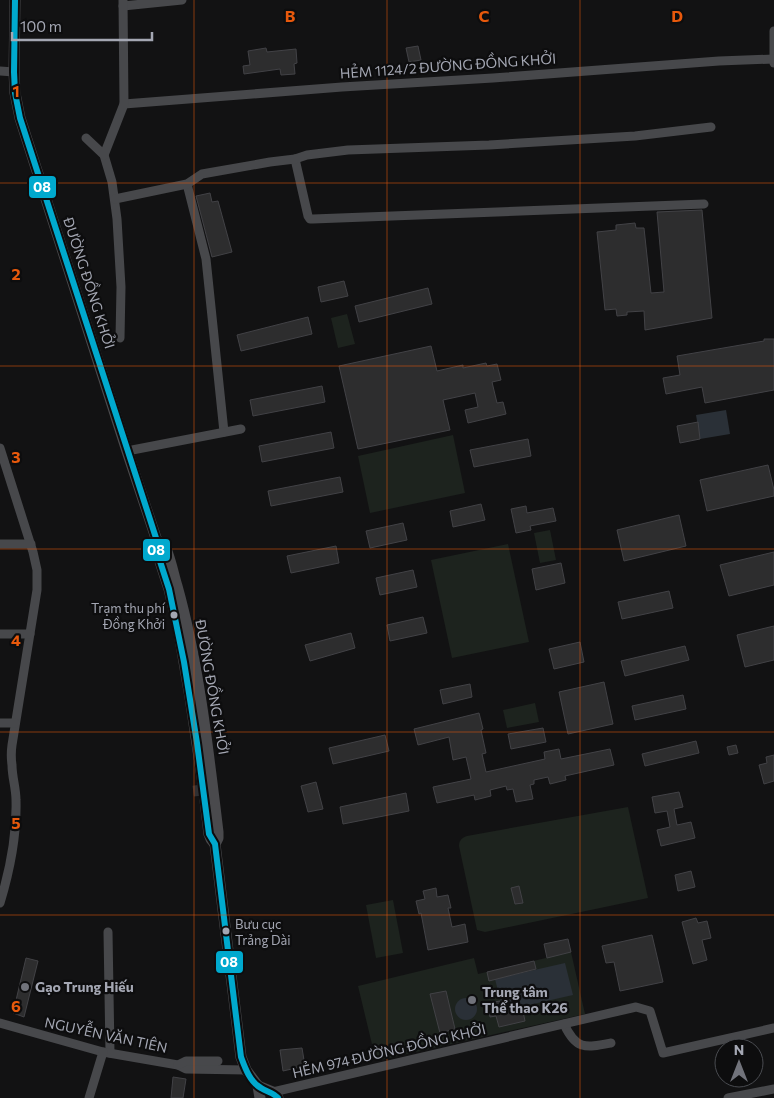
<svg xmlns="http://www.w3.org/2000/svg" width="774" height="1098" font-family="Commissioner,sans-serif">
<rect width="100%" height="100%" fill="#121213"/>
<!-- green -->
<g fill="#1d231e">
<path d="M347,314L355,344L338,348L331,318Z"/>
<path d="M453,435L465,493L370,513L358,456Z"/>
<path d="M550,530L556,560L540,563L534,533Z"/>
<path d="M508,544L529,642L452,658L431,560Z"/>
<path d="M535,703L539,722L507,728L503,710Z"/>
<path d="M628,807L648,898L485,932L477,930L459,846C459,841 461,838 467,836Z"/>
<path d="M393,900L403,953L376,958L366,905Z"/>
<path d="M571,952L585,1014L376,1061L358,986L474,958L478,974Z"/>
</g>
<!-- water -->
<g fill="#2a3037">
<path d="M726,410L730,434L700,439L696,415Z"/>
<path d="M565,963L573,995L503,1011L495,979Z"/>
<circle cx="466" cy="1009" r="11"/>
</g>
<!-- building -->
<g fill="#2d2d2e" stroke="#424246">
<path d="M418,46L421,60L409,62L406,48Z"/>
<path d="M266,48L267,52L296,49L297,63L294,64L295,74L281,75L280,69L244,74L243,66L250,65L248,51Z"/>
<path d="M210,193L212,202L218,201L232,252L212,257L196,196Z"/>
<path d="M702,210L712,318L645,330L644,311L627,312V315L617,316L616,309L605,310L597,232L616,230V225L635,223L636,228H644L651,293L664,292L657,212Z"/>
<path d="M344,281L348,296L321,302L318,287Z"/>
<path d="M428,288L432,304L359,322L355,306Z"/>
<path d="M308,317L312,334L241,351L237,335Z"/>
<path d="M764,339H774V390L705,403L702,387L666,394L663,378L680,375L677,356L764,341Z"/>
<path d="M431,346L437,371L463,365V368L486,363L487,366L497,364L501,380L492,382L497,403L503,402L506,414L468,423L465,410L478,407L475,393L443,400L450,430L358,449L339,366Z"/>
<path d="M322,386L325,402L253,416L250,400Z"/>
<path d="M698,422L700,439L680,443L677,426Z"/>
<path d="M331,432L334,448L262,462L259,446Z"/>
<path d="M528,439L531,456L474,467L470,450Z"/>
<path d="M768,465L774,490V496L707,511L700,480Z"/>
<path d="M340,477L343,492L271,506L268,491Z"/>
<path d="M481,504L485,520L453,527L450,511Z"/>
<path d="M526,506L527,513L553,508L556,521L530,526L531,530L516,533L511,509Z"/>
<path d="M679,515L686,546L624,561L617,530Z"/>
<path d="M403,523L407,540L370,548L366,531Z"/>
<path d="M336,546L339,563L291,573L287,556Z"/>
<path d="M774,552V585L729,596L720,565Z"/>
<path d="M561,563L565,583L536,590L532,569Z"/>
<path d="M413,570L417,587L380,595L376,578Z"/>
<path d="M669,591L673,608L622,619L618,602Z"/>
<path d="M423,617L427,633L390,641L387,625Z"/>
<path d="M774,626V660L745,667L737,635Z"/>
<path d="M351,633L355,648L310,661L305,645Z"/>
<path d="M580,642L584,662L554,669L549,649Z"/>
<path d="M685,646L689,660L625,676L621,661Z"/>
<path d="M604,682L613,724L568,734L559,692Z"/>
<path d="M470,684L472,697L443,704L440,690Z"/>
<path d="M683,695L686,709L635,720L632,706Z"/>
<path d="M479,713L483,729L481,730L486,753L482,754L486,772L545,759L544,752L559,749L561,759L610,749L614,765L565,776L566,780L550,784L548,777L534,780V784L530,785L533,799L516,802L513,789L507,790L506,786L490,790L491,796L475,800L474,795L437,803L433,787L471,779L466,757L453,760L449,737L418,745L414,729Z"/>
<path d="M543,728L546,742L511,749L508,734Z"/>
<path d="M385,735L389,751L333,764L329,748Z"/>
<path d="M696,741L699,753L645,766L642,754Z"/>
<path d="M736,745L738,753L729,755L727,747Z"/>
<path d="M774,755V781L764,784L759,765L767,763L766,757Z"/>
<path d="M316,782L323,809L308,812L301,786Z"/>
<path d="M679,792L683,807L674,809L677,825L691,822L695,838L661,846L657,830L670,827L667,811L655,813L652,797Z"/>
<path d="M406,793L409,811L343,824L340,807Z"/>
<path d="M691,871L695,887L678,891L675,875Z"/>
<path d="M519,886L523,903L515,904L511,888Z"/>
<path d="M436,888L437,897L448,895L451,908H448L452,927L465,924L468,942L428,950L421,913L419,914L416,901L425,899L423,891Z"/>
<path d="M696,918L698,923L707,921L711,938L702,940L707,960L693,964L682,922Z"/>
<path d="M652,935L663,982L620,991L614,962L606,963L602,946Z"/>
<path d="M568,939L571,952L547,958L544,944Z"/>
<path d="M26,958L38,961L24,1017L13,1013Z"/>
<path d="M534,961L536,969L489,981L487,972Z"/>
<path d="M446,991L455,1029L440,1033L430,994Z"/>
<path d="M500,1001L503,1011L522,1007L525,1021L499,1027L496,1016L490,1017L488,1007L490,1006L489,1003Z"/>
<path d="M302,1048L305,1066L283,1071L280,1050Z"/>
<path d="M173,1077L186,1079L183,1098H171Z"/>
</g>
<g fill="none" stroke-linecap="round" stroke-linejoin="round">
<!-- major-tunnel -->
<path stroke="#2f3033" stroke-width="11" stroke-dasharray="11 5.5" stroke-linecap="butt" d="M198,785L200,801"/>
<!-- minor -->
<g stroke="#47484b" stroke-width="9">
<path d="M123,6L182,0"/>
<path d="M774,63V31"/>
<path d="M0,71L14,72"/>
<path d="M124,104L342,87L493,78L719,61L774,59"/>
<path d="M86,138L104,155L112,182L117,219L121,287L120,338"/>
<path d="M104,155L124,104L123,0"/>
<path d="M295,159L308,216L310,219H313L704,204"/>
<path d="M187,184L206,259L224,432"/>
<path d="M115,199L187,184L202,174L270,162L295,159L307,155L348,150L489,145L635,136L711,127"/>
<path d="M0,448L33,552L37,570V590L12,745C11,752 11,758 12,765C12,777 16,788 16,800C17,835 10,870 0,903"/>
<path d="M127,451L241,429"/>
<path d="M0,544H31"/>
<path d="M0,634H30"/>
<path d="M0,723H15"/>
<path d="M108,932L110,1053"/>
<path d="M0,1023L103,1052L178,1065L186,1069L246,1070"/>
<path d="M564,1024C576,1050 585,1048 611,1043"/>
<path d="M178,1065L186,1061H218"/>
<path d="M273,1092L636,1007L650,1011L663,1053L774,1028"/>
<path d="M89,1098L103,1052"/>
<path d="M728,1098L774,1089"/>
</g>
<!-- major -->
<g stroke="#4a4a4d" stroke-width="11">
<path d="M15,0L14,72L15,93L20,118L127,451L157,541L156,549L169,589L178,627L190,697L203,784"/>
<path d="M157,541C160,542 162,543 164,545C169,552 174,577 177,586C199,665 208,750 218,832V838L215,844L241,1057L246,1070L258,1086L260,1098"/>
<path d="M205,800L209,834L211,839L215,844"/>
<path d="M258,1086L273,1092L278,1098"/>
</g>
<defs>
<path id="bus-1" d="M15,0L14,72L15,93L20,118L157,541L156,549L169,589L184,662L197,743L209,834L215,844L241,1057C245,1068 250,1082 261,1088C267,1092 273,1092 278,1098"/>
</defs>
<!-- bus-1 casing -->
<use href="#bus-1" stroke="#0d0d0e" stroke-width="10"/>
<!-- bus-1 -->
<use href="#bus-1" stroke="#00a9ce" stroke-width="6"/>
</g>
<!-- grid -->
<path fill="none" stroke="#e8590c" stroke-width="1" stroke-opacity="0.55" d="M194,0V1098M387,0V1098M580,0V1098M0,183H774M0,366H774M0,549H774M0,732H774M0,915H774"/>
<!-- markers -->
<g fill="#a4a7b3" stroke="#0d0d0e" stroke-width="2">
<circle cx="174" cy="615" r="4.5"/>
<circle cx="226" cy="931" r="4.5"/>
</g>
<g fill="#71737b" stroke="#0d0d0e" stroke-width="2">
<circle cx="25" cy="987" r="5"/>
<circle cx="472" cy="1000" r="5"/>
</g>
<g text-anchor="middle" stroke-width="4.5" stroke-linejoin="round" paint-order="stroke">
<!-- bus labels -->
<g font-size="13" fill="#a4a7b3" stroke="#0d0d0e" text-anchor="end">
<text x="165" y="613">Trạm thu phí<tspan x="165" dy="16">Đồng Khởi</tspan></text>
<text x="235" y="929" text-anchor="start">Bưu cục<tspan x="235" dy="16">Trảng Dài</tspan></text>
</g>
<!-- street labels -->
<g font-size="14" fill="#a4a7b3" stroke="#0d0d0e">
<text transform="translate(448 66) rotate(-4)" y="5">HẺM 1124/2 ĐƯỜNG ĐỒNG KHỞI</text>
<text transform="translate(89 283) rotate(72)" y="5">ĐƯỜNG ĐỒNG KHỞI</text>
<text transform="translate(212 687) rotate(80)" y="5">ĐƯỜNG ĐỒNG KHỞI</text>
<text transform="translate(106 1035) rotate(12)" y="5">NGUYỄN VĂN TIÊN</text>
<text transform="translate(389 1051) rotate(-13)" y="5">HẺM 974 ĐƯỜNG ĐỒNG KHỞI</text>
</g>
<!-- poi labels -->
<g font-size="14" font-weight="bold" fill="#a4a7b3" stroke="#0d0d0e" text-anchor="start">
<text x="35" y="992">Gạo Trung Hiếu</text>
<text x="482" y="997">Trung tâm<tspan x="482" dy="16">Thể thao K26</tspan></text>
</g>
</g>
<g font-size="16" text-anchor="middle" font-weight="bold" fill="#e8590c" stroke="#0d0d0e" stroke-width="4.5" stroke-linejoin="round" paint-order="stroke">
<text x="290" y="22">B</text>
<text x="484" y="22">C</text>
<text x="677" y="22">D</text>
<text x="16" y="97">1</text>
<text x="16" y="280">2</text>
<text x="16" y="463">3</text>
<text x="16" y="646">4</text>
<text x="16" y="829">5</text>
<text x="16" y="1012">6</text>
</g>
<g stroke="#0d0d0e" stroke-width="2">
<rect x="28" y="175" width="29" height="24" rx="5" fill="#00a9ce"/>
<rect x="142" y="538" width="29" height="24" rx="5" fill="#00a9ce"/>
<rect x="215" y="950" width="29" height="24" rx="5" fill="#00a9ce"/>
</g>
<g font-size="14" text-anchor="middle" font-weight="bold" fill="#fff">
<text x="42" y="192">08</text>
<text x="156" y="555">08</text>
<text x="229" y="967">08</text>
</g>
<!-- north arrow -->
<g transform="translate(739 1063)"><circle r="24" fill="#0d0d0e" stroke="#494b50"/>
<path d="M0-4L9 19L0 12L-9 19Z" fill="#71737b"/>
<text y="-8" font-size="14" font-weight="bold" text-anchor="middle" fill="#a4a7b3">N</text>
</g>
<!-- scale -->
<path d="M12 32v8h140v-8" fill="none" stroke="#a4a7b3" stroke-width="2.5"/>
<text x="20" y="32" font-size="15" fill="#a4a7b3" stroke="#0d0d0e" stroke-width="4" paint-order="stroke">100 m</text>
</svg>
